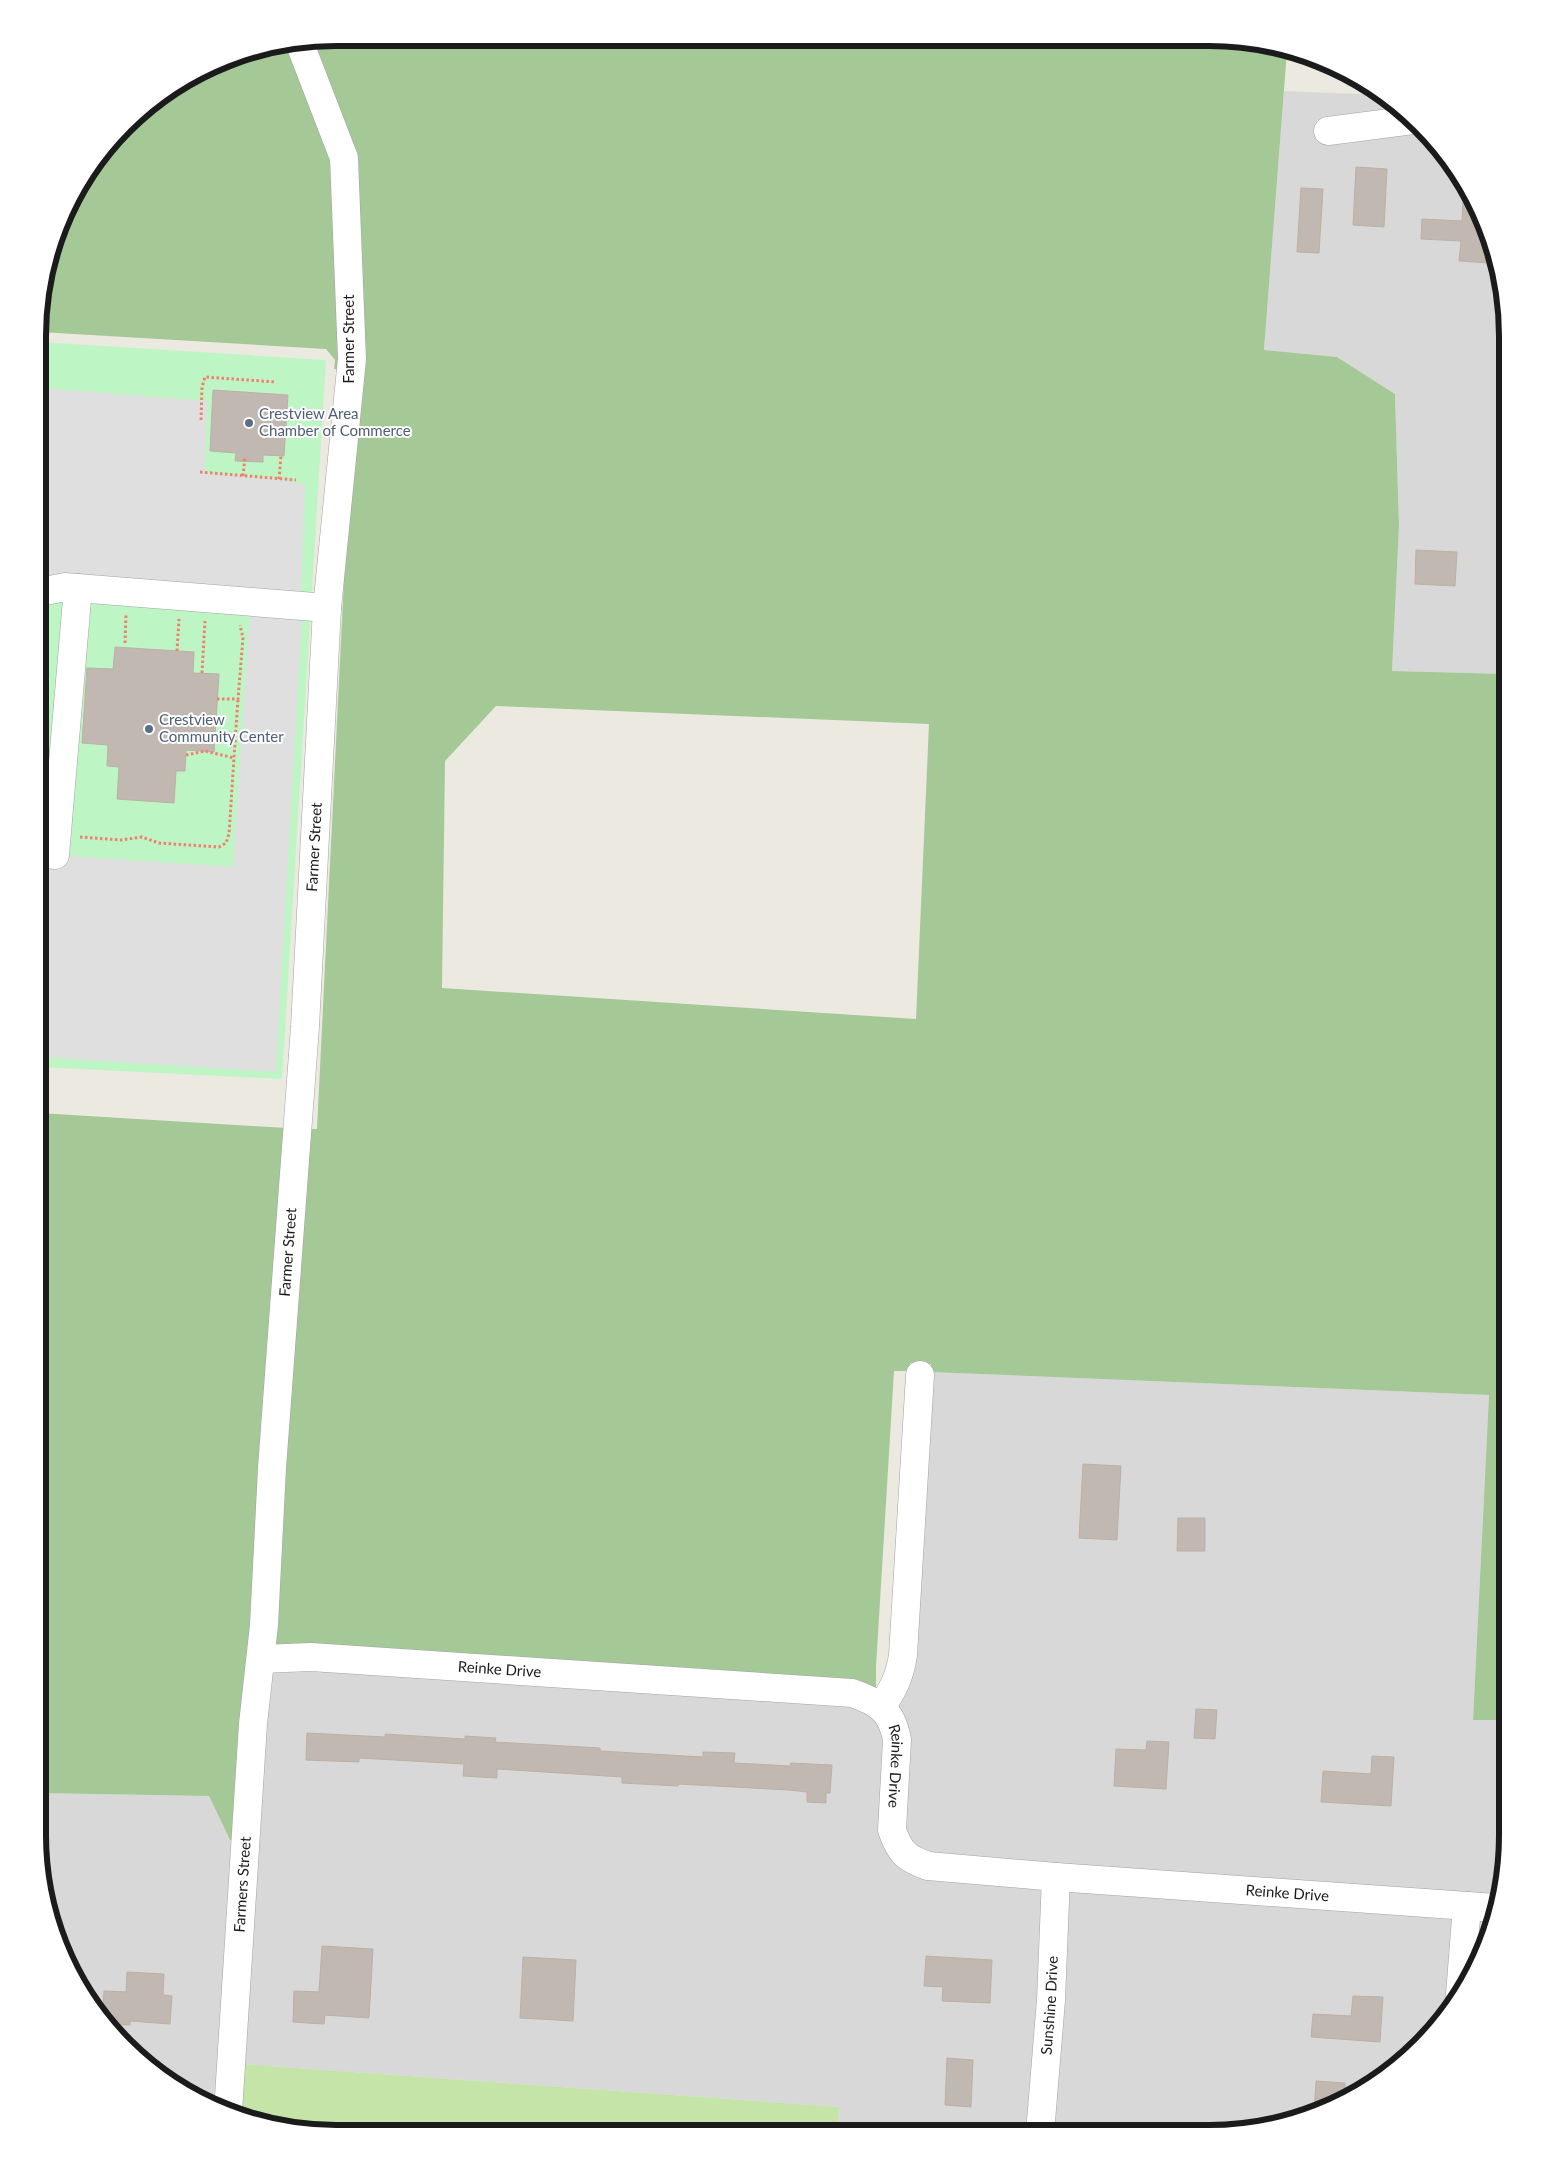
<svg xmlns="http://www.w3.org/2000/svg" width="1545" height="2171" font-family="Lato,sans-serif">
<rect width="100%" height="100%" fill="#ece9e1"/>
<!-- residential -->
<g fill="#d9d8d8">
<path d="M1284,91L1383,95L1390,99L1402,111L1317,120L1319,143L1397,134L1421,128L1433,140L1477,205L1497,260L1507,336V674L1392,671L1399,526L1395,394L1337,357L1264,350Z"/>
<path d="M930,1372L1489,1395L1473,1720H1507V1854L1498,1897L930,1855L915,1849L906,1837L895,1706Z"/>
<path d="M310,1669L850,1705L866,1710L885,1730L890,1852L1046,1889L1030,2133L837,2132L839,2107L241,2064L270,1670Z"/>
<path d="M38,1793L209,1796L230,1840H235L218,2108L155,2072L112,2031L68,1966L48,1911L38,1835Z"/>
<path d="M1066,1890L1456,1917L1450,2009L1405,2059L1340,2103L1285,2123L1209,2133H1051Z"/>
<path d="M1476,1919L1494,1920L1492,1931L1473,1969Z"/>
</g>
<!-- grass -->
<path fill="#c4e4a8" d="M241,2064L839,2107L837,2132L298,2131L238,2115Z"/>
<!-- forest -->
<g fill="#a4c997" fill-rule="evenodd">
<path d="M337,38L1248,40L1287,51L1264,350L1337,357L1395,394L1399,526L1392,671L1507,674V1720H1473L1489,1395L930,1372L931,1364L910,1363V1371H894L876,1667V1690L272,1647L308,1129H317L348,498L353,153L310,42ZM496,706L929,724L916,1019L442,988L445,761Z"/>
<path d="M289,45L334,161L340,369H334L335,360L326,349L40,332V297L77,187L140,112L240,53Z"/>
<path d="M39,1113L287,1128L235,1840H230L209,1796L38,1793Z"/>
</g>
<!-- park -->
<path fill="#bef5c5" d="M40,342L326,360L282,1079L39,1067Z"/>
<!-- parking -->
<g fill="#dfdfdf">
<path d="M40,388L207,401L205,473L279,479L305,485L301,596L40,574Z"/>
<path d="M250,611L302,616L276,1072L39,1057V854L233,867Z"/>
</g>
<!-- building -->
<g fill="#c0b8b1" stroke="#bdb0a4">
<path d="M1356,167L1387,169L1384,227L1353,225Z"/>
<path d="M1301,188L1323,189L1319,253L1297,252Z"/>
<path d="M1463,202L1475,203L1477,205L1490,240L1488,263L1459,261L1461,241L1421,239L1422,219L1462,221Z"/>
<path d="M213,390L288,395L284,456L263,455V462L235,461L236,453L210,451Z"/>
<path d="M1416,550L1457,552L1455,586L1415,584Z"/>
<path d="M115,647L194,652L193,673L219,674L214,752L186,750L185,771H176L174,803L117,799L119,767L107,766L108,745L82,743L87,668L113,669Z"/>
<path d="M1083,1464L1121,1466L1117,1540L1079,1538Z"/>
<path d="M1178,1518H1205V1551H1177Z"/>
<path d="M1196,1709L1217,1710L1215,1739L1194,1738Z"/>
<path d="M307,1733L385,1737V1734L465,1739V1736L496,1738L495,1742L600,1748V1751L703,1757V1752L735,1753L734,1763L790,1766L791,1763L832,1765L830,1793H826V1803L807,1802V1792L789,1790L678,1784V1786L622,1783V1777L497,1769V1778L463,1776L464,1764L359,1758V1762L306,1760Z"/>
<path d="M1147,1741L1169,1742L1166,1789L1114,1786L1116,1749L1146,1750Z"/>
<path d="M1372,1756L1394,1757L1391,1806L1321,1802L1323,1771L1371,1774Z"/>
<path d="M322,1946L373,1949L369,2018L325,2015L324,2024L293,2022L294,1991L319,1992Z"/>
<path d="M926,1956L992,1960L990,2003L942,2001L943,1987L924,1986Z"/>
<path d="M523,1957L576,1960L573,2021L520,2018Z"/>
<path d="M127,1972L164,1974L163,1995L172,1996L170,2024L130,2021V2025L107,2024L102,2018L104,1991L126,1992Z"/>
<path d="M1353,1996L1383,1997L1380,2042L1311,2037L1313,2014L1351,2016Z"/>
<path d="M947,2058L973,2060L971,2107L945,2105Z"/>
<path d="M1316,2081L1345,2083V2100L1314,2113Z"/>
</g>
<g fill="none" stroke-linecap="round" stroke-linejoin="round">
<defs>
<g id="minor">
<path d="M1328,131L1413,120"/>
<path d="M40,592L65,587L327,608"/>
<path d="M55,855L78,588"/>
<path id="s1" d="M261,1659L311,1657L852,1693C879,1702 892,1711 897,1740L892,1830C900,1853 906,1858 928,1866L1056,1877L1496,1908"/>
<path d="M881,1707C893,1690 900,1676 903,1655L920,1375"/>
<path d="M1460,1994L1467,1906"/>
<path id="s2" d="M228,2112L253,1724L264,1625L272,1468L305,1027L327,608L352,359L344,158L300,44"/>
<path id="s3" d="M1040,2133L1051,2000L1056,1877"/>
</g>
</defs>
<!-- minor casing -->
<use href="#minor" stroke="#a2a2a2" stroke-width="29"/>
<!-- path -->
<g stroke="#f17f6c" stroke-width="3" stroke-dasharray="2.5 2.5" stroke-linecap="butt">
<path d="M201,420L202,387L205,377L276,382"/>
<path d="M200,472L296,480"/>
<path d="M243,476L245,457"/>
<path d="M279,479L281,456"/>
<path d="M125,643L126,615"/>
<path d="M177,651L179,619"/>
<path d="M202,673L205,621"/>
<path d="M217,699H238L243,638L240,625"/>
<path d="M186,755L205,751L234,758L238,699"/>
<path d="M80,837L121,840L142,837L159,843L219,847L226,843L229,834L234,758"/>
</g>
<!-- minor -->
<use href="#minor" stroke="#fff" stroke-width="28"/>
</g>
<!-- markers -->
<g fill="#5c6f8a" stroke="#fff" stroke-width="2">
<circle cx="249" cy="423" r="5"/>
<circle cx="149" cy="729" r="5"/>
</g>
<g text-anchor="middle" stroke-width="4" stroke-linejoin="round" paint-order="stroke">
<!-- street labels -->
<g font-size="15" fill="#1b1b1b" stroke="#fff">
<text transform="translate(349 339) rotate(-90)" y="5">Farmer Street</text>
<text dy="5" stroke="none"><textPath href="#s2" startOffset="1268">Farmer Street</textPath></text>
<text dy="5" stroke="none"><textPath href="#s2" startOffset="862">Farmer Street</textPath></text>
<text dy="5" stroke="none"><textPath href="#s1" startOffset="239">Reinke Drive</textPath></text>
<text dy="5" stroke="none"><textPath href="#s1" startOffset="688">Reinke Drive</textPath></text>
<text dy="5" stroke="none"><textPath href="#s2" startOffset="228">Farmers Street</textPath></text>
<text dy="5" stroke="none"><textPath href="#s1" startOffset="1166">Reinke Drive</textPath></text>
<text dy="5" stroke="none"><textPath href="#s3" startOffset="128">Sunshine Drive</textPath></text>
</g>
<!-- service labels -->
<g font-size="15" fill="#4e5e75" stroke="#fff" text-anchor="start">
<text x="259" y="419">Crestview Area<tspan x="259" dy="17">Chamber of Commerce</tspan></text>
<text x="159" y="725">Crestview<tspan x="159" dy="17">Community Center</tspan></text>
</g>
</g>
<!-- crop -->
<path d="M0 0H1545V2171H0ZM336 46H1209A290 290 0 0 1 1499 336V1835A290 290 0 0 1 1209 2125H336A290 290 0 0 1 46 1835V336A290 290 0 0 1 336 46Z" fill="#fff" fill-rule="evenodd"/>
<path fill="none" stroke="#1b1b1b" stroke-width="6" d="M336 46H1209A290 290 0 0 1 1499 336V1835A290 290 0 0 1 1209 2125H336A290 290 0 0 1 46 1835V336A290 290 0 0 1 336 46Z"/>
</svg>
